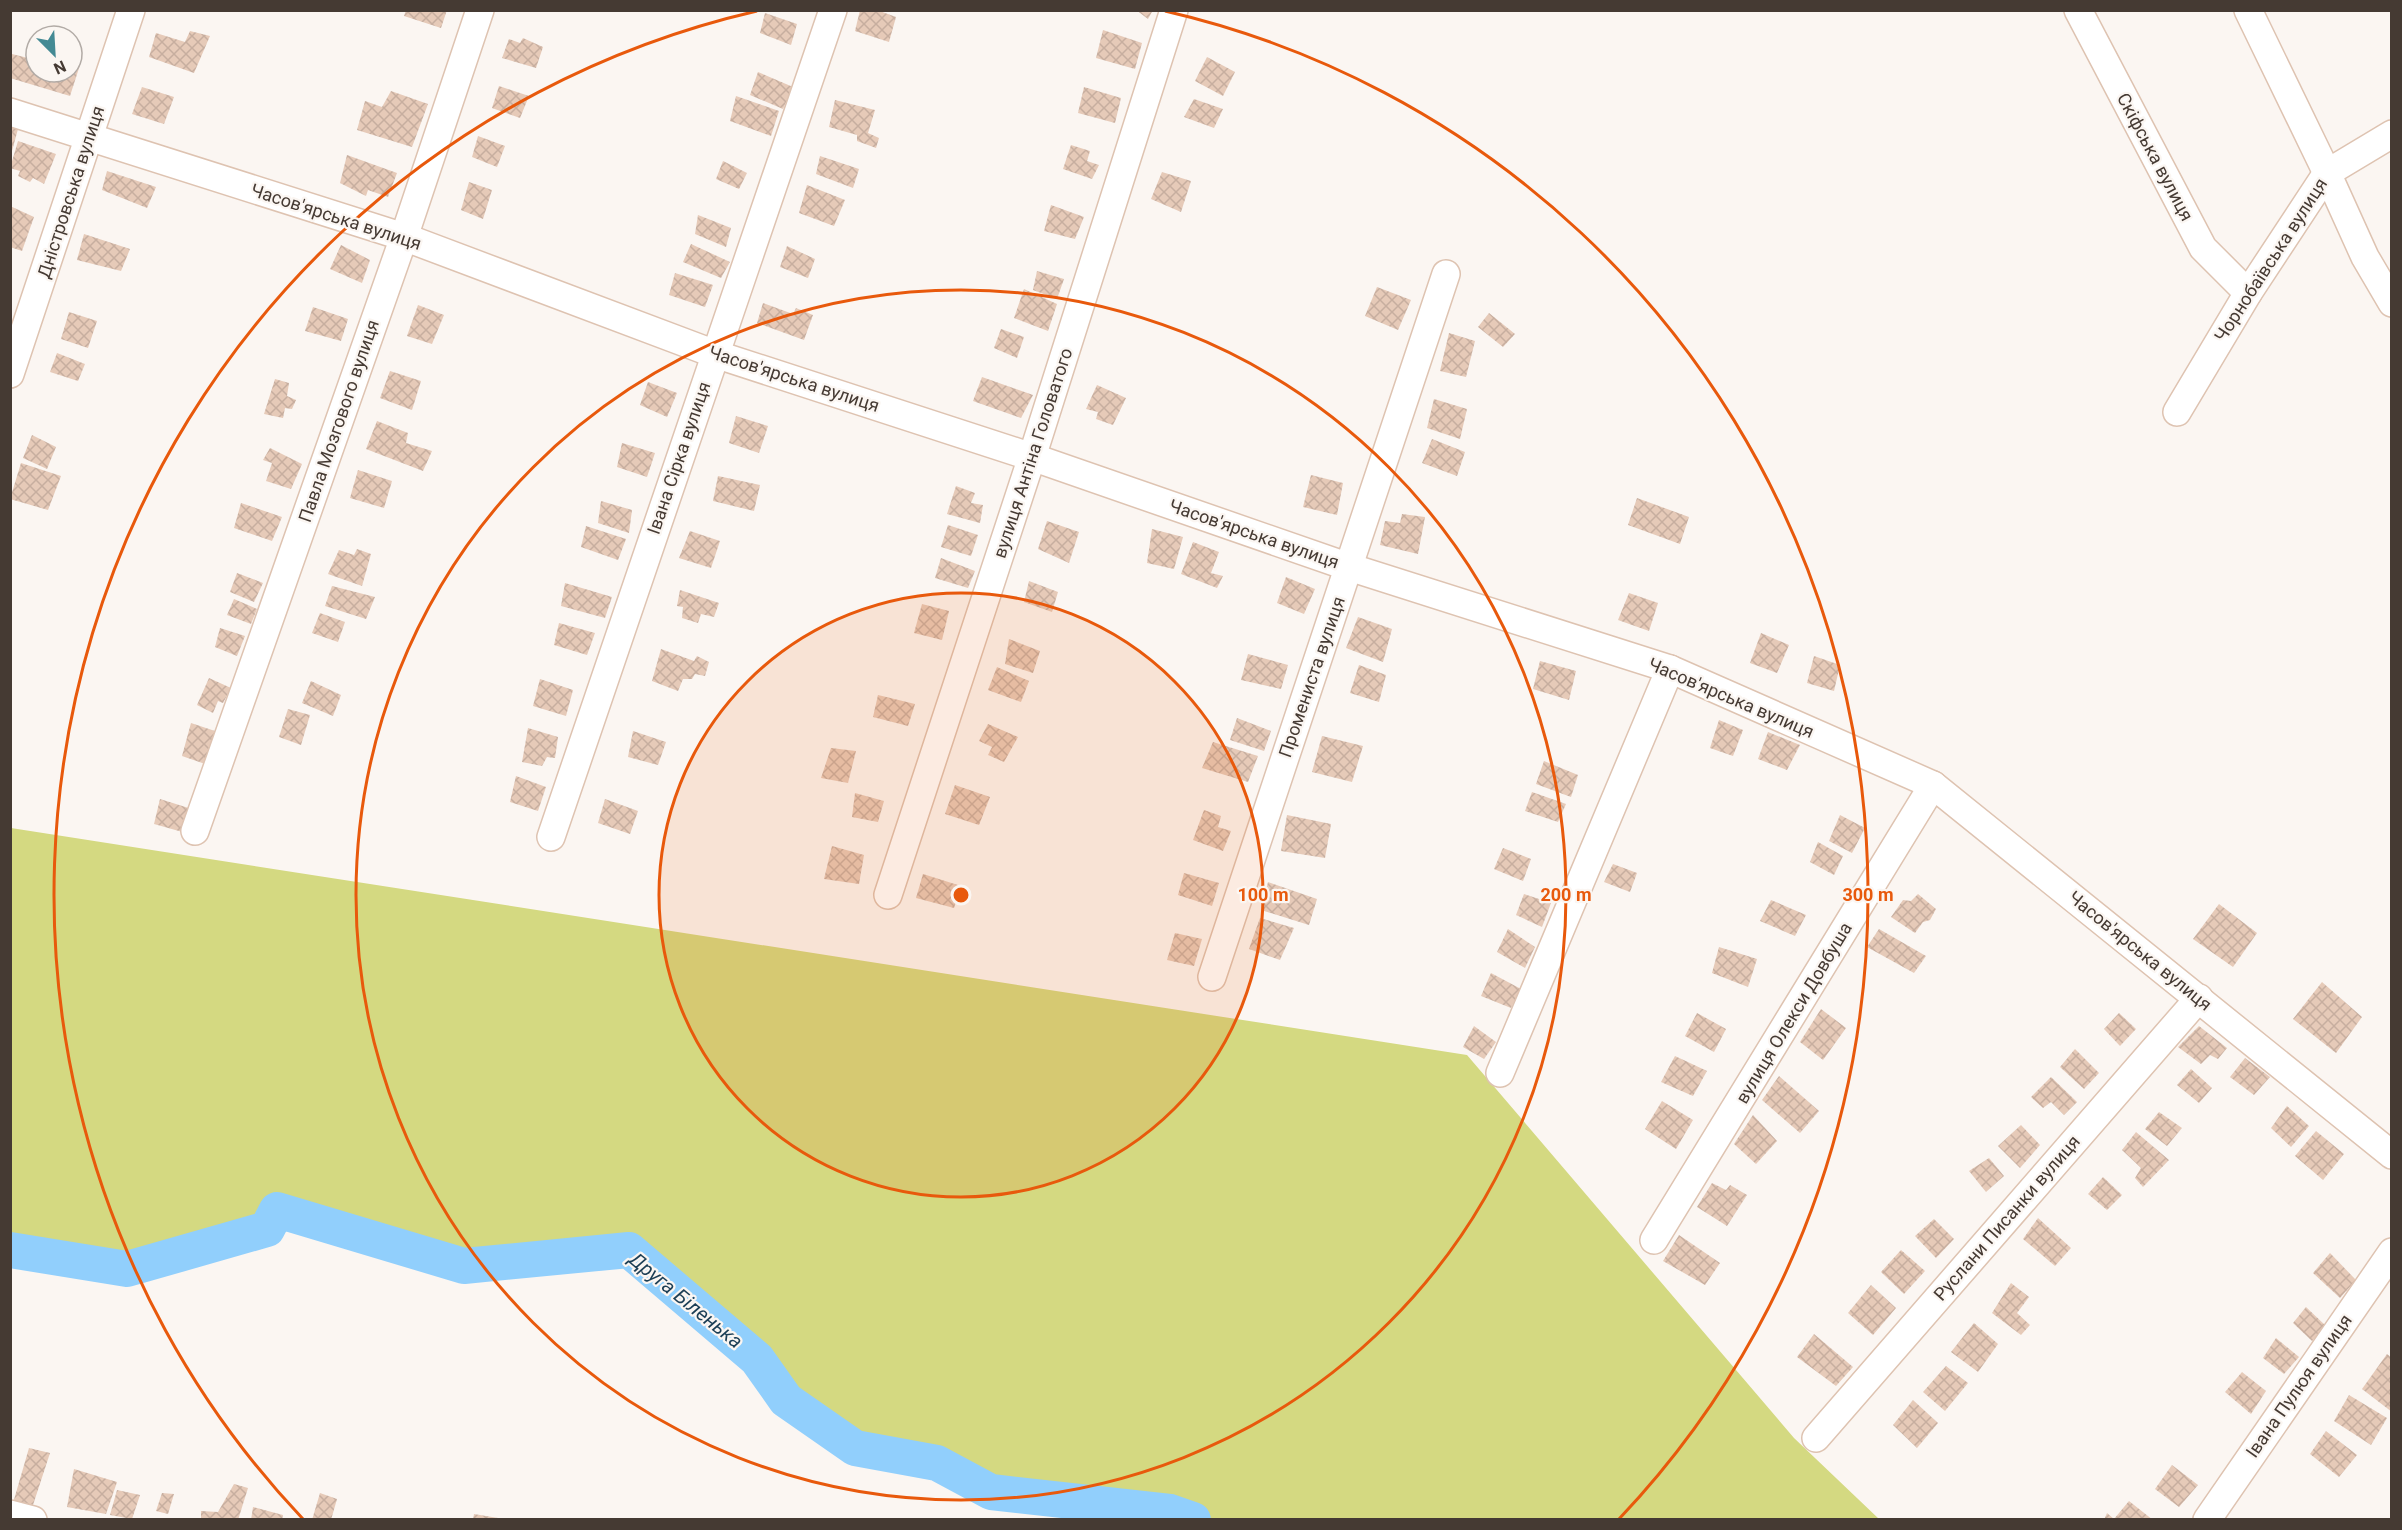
<svg xmlns="http://www.w3.org/2000/svg" width="2402" height="1530" font-family="Roboto,sans-serif">
<defs>
<pattern id="building-cross-hatch" width="8" height="8" patternUnits="userSpaceOnUse" patternTransform="scale(1.5)"><rect width="8" height="8" fill="#e6cab8"/><path d="M0 0l8 8M0 8l8-8" fill="none" stroke="#c7ae9f"/></pattern>
</defs>
<rect width="100%" height="100%" fill="#fbf6f2"/>
<!-- grass -->
<path fill="#d4d981" d="M11,828L1467,1055L1794,1438L1879,1519L1193,1520L1170,1512L991,1492L937,1463L855,1448L786,1400L757,1359L629,1250L464,1266L278,1210L267,1229L127,1269L11,1250Z"/>
<g fill="none" stroke-linecap="round" stroke-linejoin="round">
<!-- river -->
<path stroke="#91cffc" stroke-width="36" d="M10,1250L127,1269L267,1229L277,1210L464,1266L629,1250L757,1359L786,1400L855,1448L937,1463L991,1492L1170,1512L1193,1520"/>
</g>
<!-- building -->
<g fill="url(#building-cross-hatch)">
<path d="M406,10H447L441,28L404,16Z"/>
<path d="M860,10H877L896,17L889,42L855,31Z"/>
<path d="M1136,10H1153L1148,19Z"/>
<path d="M765,13L797,24L791,45L760,33Z"/>
<path d="M1103,30L1142,43L1135,69L1096,58Z"/>
<path d="M190,31L210,36L194,73L149,57L156,33L185,42Z"/>
<path d="M523,38L543,47L536,68L502,58L509,39L520,43Z"/>
<path d="M12,54L36,60V72H72V63L80,65L70,96L10,78Z"/>
<path d="M1207,57L1235,72L1223,96L1195,81Z"/>
<path d="M758,72L793,87L783,109L750,95Z"/>
<path d="M499,86L529,96L520,118L492,108Z"/>
<path d="M142,87L174,97L164,124L132,114Z"/>
<path d="M1084,87L1121,98L1115,123L1078,113Z"/>
<path d="M391,91L428,104L412,147L357,130L365,101L382,107Z"/>
<path d="M736,96L779,111L771,136L730,121Z"/>
<path d="M1194,99L1223,109L1214,128L1184,117Z"/>
<path d="M835,100L875,110L868,133L879,138L876,148L857,141V135L829,127Z"/>
<path d="M10,127L18,129L12,151L10,150Z"/>
<path d="M478,136L505,146L497,167L472,157Z"/>
<path d="M18,141L56,154L44,184L33,178L30,182L18,176L20,171L10,168Z"/>
<path d="M1071,145L1090,151L1087,161L1099,165L1092,179L1063,169Z"/>
<path d="M347,155L397,173L388,197L368,190L366,196L340,183Z"/>
<path d="M820,156L859,169L853,188L816,174Z"/>
<path d="M723,161L747,173L739,189L716,179Z"/>
<path d="M107,171L156,187L147,208L102,190Z"/>
<path d="M1162,172L1191,181L1181,212L1151,199Z"/>
<path d="M469,182L492,190L483,219L461,210Z"/>
<path d="M807,185L845,200L834,226L799,213Z"/>
<path d="M1051,205L1084,217L1075,239L1044,231Z"/>
<path d="M10,206L34,217L22,251L10,247Z"/>
<path d="M698,215L731,228L726,247L695,234Z"/>
<path d="M84,234L130,249L121,271L77,260Z"/>
<path d="M691,244L730,262L721,278L683,262Z"/>
<path d="M341,245L370,260L362,283L330,269Z"/>
<path d="M787,246L815,259L808,278L780,267Z"/>
<path d="M1037,271L1064,279L1057,299L1033,290Z"/>
<path d="M675,273L713,285L705,307L669,295Z"/>
<path d="M1377,287L1411,300L1398,330L1365,316Z"/>
<path d="M1024,289L1057,304L1048,331L1014,318Z"/>
<path d="M763,303L793,314L796,308L813,315L804,340L757,323Z"/>
<path d="M418,305L444,315L432,344L407,336Z"/>
<path d="M313,307L348,319L341,341L305,331Z"/>
<path d="M69,312L97,321L88,348L61,339Z"/>
<path d="M1489,313L1515,334L1503,347L1478,327Z"/>
<path d="M1001,329L1024,337L1017,358L994,348Z"/>
<path d="M1449,333L1475,341L1466,377L1440,371Z"/>
<path d="M57,353L85,364L78,381L50,372Z"/>
<path d="M390,371L421,381L412,410L380,398Z"/>
<path d="M982,377L1033,395L1021,418L973,401Z"/>
<path d="M275,379L289,383L287,396L296,400L292,409L285,408L283,418L264,414Z"/>
<path d="M648,382L677,393L667,417L640,405Z"/>
<path d="M1097,385L1126,398L1113,425L1096,419L1098,412L1086,409Z"/>
<path d="M1434,399L1467,409L1460,439L1427,428Z"/>
<path d="M736,416L768,426L759,453L729,443Z"/>
<path d="M377,421L408,433L406,443L432,451L423,471L366,449Z"/>
<path d="M32,435L56,447L47,469L23,458Z"/>
<path d="M1432,439L1465,452L1457,476L1422,463Z"/>
<path d="M622,443L655,453L647,477L617,467Z"/>
<path d="M270,448L302,464L291,489L266,481L272,463L263,460Z"/>
<path d="M21,463L61,476L48,510L10,499Z"/>
<path d="M358,470L392,481L384,508L350,498Z"/>
<path d="M1311,475L1343,483L1337,515L1303,507Z"/>
<path d="M718,476L760,485L754,511L713,501Z"/>
<path d="M956,486L975,493L971,503L983,505L980,523L947,514Z"/>
<path d="M1637,498L1689,517L1680,544L1628,525Z"/>
<path d="M601,501L632,510L629,533L598,523Z"/>
<path d="M241,503L282,517L272,541L234,528Z"/>
<path d="M1402,514L1425,517L1418,554L1380,545L1385,521L1400,523Z"/>
<path d="M1047,521L1079,532L1069,563L1038,549Z"/>
<path d="M948,525L978,535L971,556L941,547Z"/>
<path d="M586,526L626,539L618,560L581,547Z"/>
<path d="M1152,529L1183,537L1174,569L1147,563Z"/>
<path d="M690,531L720,541L711,568L679,558Z"/>
<path d="M1193,542L1219,552L1211,573L1223,576L1217,588L1181,574Z"/>
<path d="M357,549L371,554L362,586L328,574L339,550L354,555Z"/>
<path d="M941,558L975,571L968,588L935,578Z"/>
<path d="M237,573L263,583L254,602L230,592Z"/>
<path d="M1286,577L1315,589L1304,614L1277,603Z"/>
<path d="M1029,581L1058,592L1052,612L1024,602Z"/>
<path d="M565,583L612,597L605,618L561,606Z"/>
<path d="M332,586L375,597L366,619L325,606Z"/>
<path d="M680,590L719,603L714,617L701,614L698,623L682,618L683,607L677,606Z"/>
<path d="M1629,593L1658,603L1649,631L1618,620Z"/>
<path d="M234,599L257,609L251,624L227,615Z"/>
<path d="M922,604L949,611L942,640L914,633Z"/>
<path d="M320,613L345,622L338,642L312,633Z"/>
<path d="M1358,617L1392,629L1383,662L1346,648Z"/>
<path d="M559,623L595,633L587,655L554,645Z"/>
<path d="M220,628L245,636L237,656L215,647Z"/>
<path d="M1761,633L1789,645L1777,673L1750,663Z"/>
<path d="M1009,639L1040,651L1033,673L1005,664Z"/>
<path d="M661,649L694,661L697,656L709,662L705,676L695,674L692,679H683L678,691L652,681Z"/>
<path d="M1248,654L1288,665L1281,689L1241,680Z"/>
<path d="M1814,656L1840,665L1834,691L1807,683Z"/>
<path d="M1540,661L1576,671L1569,700L1533,689Z"/>
<path d="M1359,665L1386,675L1379,702L1350,693Z"/>
<path d="M997,667L1029,681L1021,702L988,690Z"/>
<path d="M209,678L231,688L223,703L218,701L213,713L197,705Z"/>
<path d="M540,679L573,690L566,716L533,706Z"/>
<path d="M311,681L341,695L333,716L302,703Z"/>
<path d="M878,695L915,704L908,726L873,717Z"/>
<path d="M288,709L310,715L301,745L279,737Z"/>
<path d="M1237,718L1271,731L1264,751L1230,740Z"/>
<path d="M1719,720L1743,730L1733,756L1710,748Z"/>
<path d="M191,723L218,732L208,765L182,756Z"/>
<path d="M988,724L1018,737L1004,762L988,755L992,747L979,741Z"/>
<path d="M528,728L558,737L555,758L547,757L542,766L522,762Z"/>
<path d="M633,731L666,742L658,765L628,757Z"/>
<path d="M1768,732L1800,745L1787,770L1758,759Z"/>
<path d="M1322,736L1363,746L1352,782L1312,772Z"/>
<path d="M1213,742L1258,756L1248,782L1202,768Z"/>
<path d="M831,748L856,751L848,783L821,778Z"/>
<path d="M1544,761L1578,775L1571,797L1536,784Z"/>
<path d="M516,776L546,787L538,811L510,802Z"/>
<path d="M955,785L990,797L979,825L945,814Z"/>
<path d="M1532,792L1566,804L1558,822L1525,811Z"/>
<path d="M855,793L884,801L878,822L852,817Z"/>
<path d="M160,799L195,810L186,833L154,824Z"/>
<path d="M605,799L638,811L630,834L598,823Z"/>
<path d="M1204,810L1221,816L1218,827L1231,831L1223,851L1193,840Z"/>
<path d="M1287,815L1331,824L1325,858L1281,851Z"/>
<path d="M1840,815L1865,828L1852,853L1829,841Z"/>
<path d="M1818,842L1843,856L1834,875L1810,862Z"/>
<path d="M832,846L864,855L859,884L824,879Z"/>
<path d="M1503,848L1531,859L1523,881L1494,869Z"/>
<path d="M1613,864L1637,873L1630,892L1604,882Z"/>
<path d="M1184,873L1219,883L1212,906L1178,895Z"/>
<path d="M923,874L961,886L954,908L916,898Z"/>
<path d="M1268,882L1317,899L1309,925L1261,910Z"/>
<path d="M1524,894L1551,903L1542,927L1516,915Z"/>
<path d="M1918,894L1936,909L1930,920L1923,922L1915,933L1891,917L1903,900L1911,901Z"/>
<path d="M1771,900L1806,915L1795,936L1760,921Z"/>
<path d="M2219,904L2257,933L2233,967L2193,939Z"/>
<path d="M1260,918L1294,928L1280,960L1249,949Z"/>
<path d="M1508,929L1535,947L1525,968L1497,952Z"/>
<path d="M1879,929L1926,956L1914,973L1867,947Z"/>
<path d="M1175,933L1202,939L1194,966L1167,960Z"/>
<path d="M1719,947L1757,959L1748,987L1712,973Z"/>
<path d="M1491,973L1521,989L1511,1008L1481,996Z"/>
<path d="M2322,982L2362,1017L2336,1053L2293,1019Z"/>
<path d="M1821,1009L1846,1028L1823,1060L1800,1042Z"/>
<path d="M1697,1013L1726,1029L1714,1052L1685,1036Z"/>
<path d="M2119,1013L2136,1029L2120,1046L2104,1029Z"/>
<path d="M1474,1026L1496,1042L1484,1059L1463,1047Z"/>
<path d="M2199,1026L2227,1048L2218,1059L2210,1055L2201,1064L2178,1047Z"/>
<path d="M2075,1049L2099,1073L2084,1089L2060,1067Z"/>
<path d="M1675,1056L1707,1071L1693,1096L1661,1082Z"/>
<path d="M2245,1058L2270,1077L2254,1095L2230,1077Z"/>
<path d="M2191,1069L2212,1088L2199,1103L2177,1085Z"/>
<path d="M1779,1076L1819,1111L1800,1133L1762,1100Z"/>
<path d="M2051,1077L2077,1102L2064,1115L2051,1102L2043,1108L2031,1097Z"/>
<path d="M1662,1101L1693,1120L1676,1149L1645,1129Z"/>
<path d="M2287,1106L2309,1126L2291,1147L2271,1128Z"/>
<path d="M2159,1112L2182,1128L2167,1146L2145,1129Z"/>
<path d="M1753,1115L1777,1141L1756,1164L1734,1144Z"/>
<path d="M2021,1125L2040,1145L2020,1168L1998,1146Z"/>
<path d="M2316,1131L2344,1154L2323,1180L2295,1156Z"/>
<path d="M2136,1132L2169,1160L2143,1187L2135,1178L2141,1168L2122,1150Z"/>
<path d="M1989,1158L2004,1176L1986,1192L1969,1171Z"/>
<path d="M2103,1177L2122,1195L2107,1210L2088,1194Z"/>
<path d="M1712,1183L1726,1190L1730,1185L1747,1195L1727,1226L1697,1207Z"/>
<path d="M2038,1218L2071,1248L2055,1266L2023,1239Z"/>
<path d="M1934,1219L1954,1239L1936,1258L1915,1236Z"/>
<path d="M1679,1235L1720,1263L1705,1285L1663,1261Z"/>
<path d="M1901,1250L1925,1271L1904,1294L1881,1272Z"/>
<path d="M2330,1253L2356,1280L2340,1298L2313,1273Z"/>
<path d="M2011,1283L2029,1297L2017,1313L2030,1325L2021,1335L1992,1313Z"/>
<path d="M1871,1285L1896,1308L1873,1335L1848,1313Z"/>
<path d="M2306,1307L2327,1327L2312,1341L2293,1323Z"/>
<path d="M1974,1323L1998,1344L1978,1372L1951,1352Z"/>
<path d="M1814,1334L1853,1367L1836,1386L1797,1357Z"/>
<path d="M2276,1338L2299,1357L2284,1374L2263,1358Z"/>
<path d="M2387,1354L2392,1358V1412L2362,1389Z"/>
<path d="M1946,1366L1968,1383L1945,1411L1923,1392Z"/>
<path d="M2242,1372L2266,1391L2251,1414L2225,1392Z"/>
<path d="M2349,1395L2387,1418L2371,1445L2334,1421Z"/>
<path d="M1913,1400L1938,1423L1917,1448L1893,1425Z"/>
<path d="M2326,1431L2357,1455L2339,1477L2310,1454Z"/>
<path d="M29,1448L50,1453L33,1505L13,1503Z"/>
<path d="M2172,1465L2198,1485L2179,1507L2155,1489Z"/>
<path d="M74,1469L117,1482L106,1514L67,1507Z"/>
<path d="M234,1484L248,1488L238,1520H201V1511L218,1512Z"/>
<path d="M117,1490L140,1495L132,1519L110,1515Z"/>
<path d="M162,1493L174,1494L168,1514L156,1511Z"/>
<path d="M320,1493L337,1499L331,1520H312Z"/>
<path d="M2129,1501L2153,1520H2104L2107,1513L2114,1519Z"/>
<path d="M253,1507L283,1515L282,1520H251Z"/>
<path d="M474,1514L498,1518V1520H473Z"/>
</g>
<g fill="none" stroke-linecap="round" stroke-linejoin="round">
<defs>
<g id="minor">
<path d="M2078,10L2203,248L2248,293"/>
<path d="M2248,10L2327,173L2365,257L2392,303"/>
<path d="M10,112L404,237L715,354L1032,457L1349,567L1670,669L1933,785L2392,1155"/>
<path d="M10,374L131,10"/>
<path d="M2177,412L2248,293L2327,173L2392,134"/>
<path d="M195,831L404,237L480,10"/>
<path d="M551,837L833,10"/>
<path d="M888,895L1032,457L1174,10"/>
<path d="M1212,977L1446,274"/>
<path d="M1500,1073L1670,669"/>
<path d="M1654,1240L1933,785"/>
<path d="M1816,1438L2199,998"/>
<path d="M10,1514L33,1520"/>
<path d="M2207,1520L2392,1252"/>
</g>
</defs>
<!-- minor casing -->
<use href="#minor" stroke="#dec3b1" stroke-width="30"/>
<!-- minor -->
<use href="#minor" stroke="#fff" stroke-width="27"/>
</g>
<!-- distance rings -->
<circle cx="961" cy="895" r="302" fill="#e8590c" fill-opacity=".12"/>
<g fill="none" stroke="#e8590c" stroke-width="3">
<circle cx="961" cy="895" r="302"/>
<circle cx="961" cy="895" r="605"/>
<path d="M303 1519A907 907 0 0 1 757 11M1165 11A907 907 0 0 1 1619 1519"/>
</g>
<g text-anchor="middle" stroke-width="4.5" stroke-linejoin="round" paint-order="stroke">
<!-- street labels -->
<g font-size="18" fill="#453a33" stroke="#fbf6f2">
<text transform="translate(2155 157) rotate(62)" y="6">Скіфська вулиця</text>
<text transform="translate(71 192) rotate(-72)" y="6">Дністровська вулиця</text>
<text transform="translate(336 217) rotate(18)" y="6">Часов'ярська вулиця</text>
<text transform="translate(2271 260) rotate(-57)" y="6">Чорнобаївська вулиця</text>
<text transform="translate(794 379) rotate(18)" y="6">Часов'ярська вулиця</text>
<text transform="translate(339 421) rotate(-71)" y="6">Павла Мозгового вулиця</text>
<text transform="translate(1033 453) rotate(-72)" y="6">вулиця Антіна Головатого</text>
<text transform="translate(679 458) rotate(-71)" y="6">Івана Сірка вулиця</text>
<text transform="translate(1254 534) rotate(19)" y="6">Часов'ярська вулиця</text>
<text transform="translate(1312 677) rotate(-71)" y="6">Промениста вулиця</text>
<text transform="translate(1731 698) rotate(23)" y="6">Часов'ярська вулиця</text>
<text transform="translate(2140 951) rotate(39)" y="6">Часов'ярська вулиця</text>
<text transform="translate(1794 1013) rotate(-59)" y="6">вулиця Олекси Довбуша</text>
<text transform="translate(2007 1218) rotate(-49)" y="6">Руслани Писанки вулиця</text>
<text transform="translate(2299 1386) rotate(-55)" y="6">Івана Пулюя вулиця</text>
</g>
<!-- water labels -->
<g font-size="20" font-style="italic" fill="#1b3e55" stroke="#fbf6f2">
<text transform="translate(686 1300) rotate(39)" y="7">Друга Біленька</text>
</g>
</g>
<circle cx="961" cy="895" r="9" fill="#e8590c" stroke="#fbf6f2" stroke-width="3"/>
<g font-size="18" text-anchor="middle" font-weight="bold" fill="#e8590c" stroke="#fbf6f2" stroke-width="4.5" stroke-linejoin="round" paint-order="stroke">
<text x="1263" y="901">100 m</text>
<text x="1566" y="901">200 m</text>
<text x="1868" y="901">300 m</text>
</g>
<!-- border -->
<rect width="2402" height="1530" fill="none" stroke="#453a33" stroke-width="24"/>
<!-- north arrow -->
<g transform="translate(54 54) rotate(156)"><circle r="28" fill="#fbf6f2" stroke="#b2aba6" stroke-width="1.5"/>
<path d="M0-4.5L10 22L0 15L-10 22Z" fill="#448a94"/>
<text y="-9" font-size="16" font-weight="bold" text-anchor="middle" fill="#453a33">N</text>
</g>
</svg>
